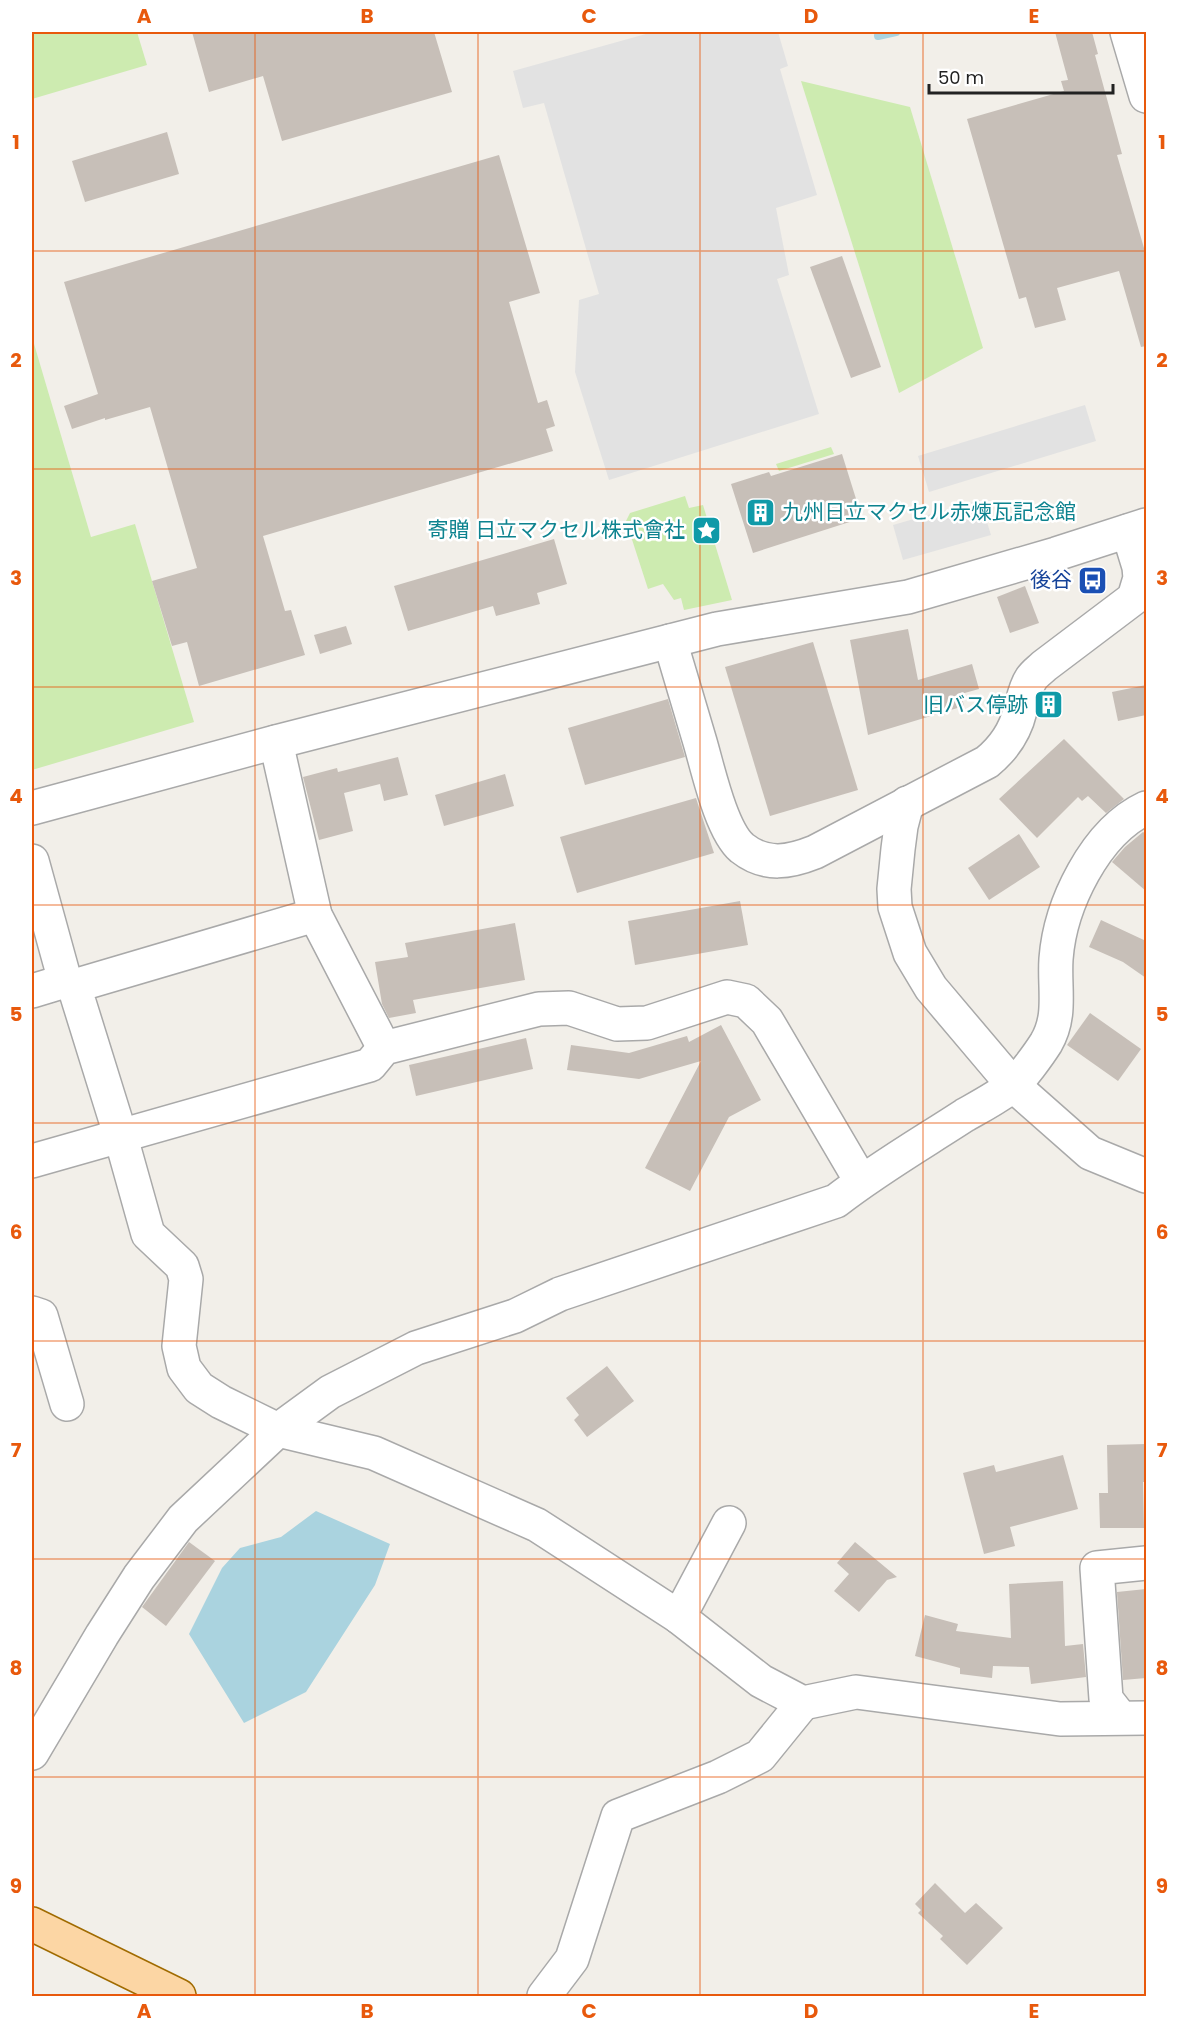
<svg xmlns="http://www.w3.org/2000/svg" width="1178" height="2028" font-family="Poppins,'Noto Sans JP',sans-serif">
<rect width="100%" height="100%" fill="#f2efe9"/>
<!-- grass -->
<g fill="#cdebb0">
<path d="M32,32H137L147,65L32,99Z"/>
<path d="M801,81L910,107L983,348L899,393Z"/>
<path d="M32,337L91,537L135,524L194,722L32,770Z"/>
<path d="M831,447L834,454L779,471L776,464Z"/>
<path d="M685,496L689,508L703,505L732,600L684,610L681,598L674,600L663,584L648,589L626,521L630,513Z"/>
</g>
<!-- parking -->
<g fill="#e2e2e2">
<path d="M653,32H778L788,66L780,69L817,195L776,208L789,275L777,279L819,414L609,480L575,372L579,300L599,294L544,103L523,108L513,71Z"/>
<path d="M1085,405L1096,441L929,492L918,456Z"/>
<path d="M980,500L991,535L903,560L893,525Z"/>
</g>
<!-- water -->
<path fill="#aad3df" d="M316,1511L390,1544L375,1585L306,1692L244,1723L189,1634L222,1568L240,1548L281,1537Z"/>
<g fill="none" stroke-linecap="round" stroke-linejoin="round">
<!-- stream -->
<path stroke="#aad3df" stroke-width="8" d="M878,36L896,32"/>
</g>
<!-- building -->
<g fill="#c7bfb8">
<path d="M192,32H434L452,92L282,141L263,76L209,92Z"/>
<path d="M1055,32H1092L1098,54L1095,55L1122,154L1117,155L1146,255V346L1141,347L1119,271L1057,288L1066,320L1035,328L1026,297L1019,299L967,119L1064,91L1061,81L1068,80Z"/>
<path d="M167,132L179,174L85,202L72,161Z"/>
<path d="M499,155L540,293L509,302L538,403L547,400L555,426L546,429L553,451L263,536L285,611L291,610L305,655L199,686L187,642L172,646L152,581L197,568L150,407L105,420V418L72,429L64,406L98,394L64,282Z"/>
<path d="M842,256L881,367L851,378L810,267Z"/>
<path d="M842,454L862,518L753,553L731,484L769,472L771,476Z"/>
<path d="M554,539L567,584L537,593L540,604L496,616L493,606L408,631L394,586Z"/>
<path d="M1025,586L1039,623L1010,633L997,597Z"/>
<path d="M346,626L352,644L320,654L314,635Z"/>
<path d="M908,629L918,680L972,664L979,689L961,694L964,706L868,735L850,640Z"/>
<path d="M813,642L858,790L770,816L725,667Z"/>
<path d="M1146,685V715L1118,721L1112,692Z"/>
<path d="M668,699L685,757L585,785L568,728Z"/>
<path d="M1064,739L1124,799L1106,813L1088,796L1082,801L1078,797L1037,838L999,799Z"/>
<path d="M398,757L408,795L384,801L380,784L344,793L353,831L319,840L303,777L337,768L338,772Z"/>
<path d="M505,774L514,806L444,826L435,795Z"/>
<path d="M696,798L714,853L577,893L560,837Z"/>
<path d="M1143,832L1146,834V891L1112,862L1125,847Z"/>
<path d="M1019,834L1040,867L989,900L968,868Z"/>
<path d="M740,901L748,945L635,965L628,921Z"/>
<path d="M1101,920L1146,941V978L1123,962L1089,947Z"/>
<path d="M515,923L525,980L413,1000L416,1013L389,1018L382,1004L375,962L408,957L405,943Z"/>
<path d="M1090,1013L1141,1049L1118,1081L1067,1045Z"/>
<path d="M721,1025L761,1100L729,1117L690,1191L645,1168L701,1061L639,1079L567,1070L571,1045L629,1053L687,1036L689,1042Z"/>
<path d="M526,1038L533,1069L416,1096L409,1065Z"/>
<path d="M607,1366L634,1401L587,1437L574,1420L579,1415L566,1398Z"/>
<path d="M1146,1444V1482H1143L1144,1528H1100L1099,1493H1108L1107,1445Z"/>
<path d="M1063,1455L1078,1509L1010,1527L1015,1546L984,1554L963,1473L994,1465L996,1472Z"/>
<path d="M189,1542L215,1561L166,1626L142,1607Z"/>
<path d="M855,1542L897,1577L887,1580L859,1612L834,1591L849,1574L837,1563Z"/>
<path d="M1063,1581L1065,1646L1083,1644L1086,1677L1031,1684L1029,1667L993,1666L992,1678L960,1674V1668L915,1656L925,1615L958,1624L956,1631L1011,1638L1009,1584Z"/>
<path d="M1146,1589V1678L1123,1680L1117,1592Z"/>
<path d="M935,1883L965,1913L976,1903L1003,1928L967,1965L940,1939L943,1936L918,1913L921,1910L915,1904Z"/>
</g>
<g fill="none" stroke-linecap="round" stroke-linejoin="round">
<defs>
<g id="minor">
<path d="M1127,32L1146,96"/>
<path d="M670,641C680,675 690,708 700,742C708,769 721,830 742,848C766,867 790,862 815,852L987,762C1004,748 1015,732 1020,711C1023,700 1025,688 1031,679C1034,674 1040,670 1044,666L1134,598L1140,578L1139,567L1128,531"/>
<path d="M276,742L315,915L384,1048"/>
<path d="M907,803L901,826L898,849L894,889L895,907L910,953L931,988L1013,1085L1090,1153L1146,1176"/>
<path d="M32,808L276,742L717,629L908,597L1056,554L1146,525"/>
<path d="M32,861L65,981"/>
<path d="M315,915L74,986L120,1134L148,1234L182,1266L186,1279L179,1346L184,1368L199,1388L221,1402L278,1430L374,1453L537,1525L679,1617L761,1681L803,1703L856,1692L1060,1719L1146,1718"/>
<path d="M32,991L65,981L74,986"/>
<path d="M32,1161L370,1065L384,1048L539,1009L569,1008L617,1024L647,1023L727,997L746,1001L767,1021L861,1181"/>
<path d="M32,1313L41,1316L67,1404"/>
<path d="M679,1617L729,1523"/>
<path d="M1120,1717L1106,1699L1097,1568L1146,1563"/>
<path d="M32,1753L102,1635L139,1577L183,1519L278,1430L330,1392L416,1348L515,1316L560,1294L836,1201C877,1169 922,1143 965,1115C981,1106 998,1097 1012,1086C1021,1079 1039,1054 1046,1043C1062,1016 1054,989 1056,959C1060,905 1095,832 1146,808"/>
<path d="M544,1996L572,1959L618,1816L718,1777L760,1756L803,1703"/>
</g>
<path id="major" d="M32,1924L179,1996"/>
</defs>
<!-- minor casing -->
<use href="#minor" stroke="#a9a9a9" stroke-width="36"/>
<!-- major casing -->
<use href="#major" stroke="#a06b00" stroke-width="36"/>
<!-- minor -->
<use href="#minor" stroke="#fff" stroke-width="33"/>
<!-- major -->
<use href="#major" stroke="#fcd6a4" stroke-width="33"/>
</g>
<!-- grid -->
<path fill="none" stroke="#e8590c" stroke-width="1.5" stroke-opacity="0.55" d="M255,32V1996M478,32V1996M700,32V1996M923,32V1996M32,251H1146M32,469H1146M32,687H1146M32,905H1146M32,1123H1146M32,1341H1146M32,1559H1146M32,1777H1146"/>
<!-- icons -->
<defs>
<symbol id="building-square" viewBox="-11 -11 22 22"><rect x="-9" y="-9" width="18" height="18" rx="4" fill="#0f9aa8" stroke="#fff"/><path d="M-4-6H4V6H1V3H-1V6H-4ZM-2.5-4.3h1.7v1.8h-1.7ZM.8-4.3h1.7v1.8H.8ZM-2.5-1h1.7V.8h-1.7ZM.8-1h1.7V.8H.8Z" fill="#fff"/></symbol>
<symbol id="sight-square" viewBox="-11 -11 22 22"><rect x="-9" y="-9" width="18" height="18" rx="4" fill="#0f9aa8" stroke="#fff"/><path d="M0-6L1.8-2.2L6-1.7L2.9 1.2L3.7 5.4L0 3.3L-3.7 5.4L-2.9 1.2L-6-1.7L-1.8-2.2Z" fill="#fff"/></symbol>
<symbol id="bus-square" viewBox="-11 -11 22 22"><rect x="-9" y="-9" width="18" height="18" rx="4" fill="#1a4fb4" stroke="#fff"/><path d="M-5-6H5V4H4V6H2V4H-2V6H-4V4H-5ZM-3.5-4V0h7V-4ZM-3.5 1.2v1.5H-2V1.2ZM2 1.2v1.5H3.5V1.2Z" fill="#fff"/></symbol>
</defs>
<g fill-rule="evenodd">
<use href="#building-square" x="744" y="496" width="33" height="33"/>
<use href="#sight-square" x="690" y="514" width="33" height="33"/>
<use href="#bus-square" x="1076" y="564" width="33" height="33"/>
<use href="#building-square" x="1032" y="688" width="33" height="33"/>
</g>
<g text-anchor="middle" stroke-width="5" stroke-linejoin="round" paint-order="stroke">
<!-- culture labels -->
<g font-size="21" fill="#0d838f" stroke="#fff" text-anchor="end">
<text x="782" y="519" text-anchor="start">九州日立マクセル赤煉瓦記念館</text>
<text x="685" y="537">寄贈 日立マクセル株式會社</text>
<text x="1028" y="712">旧バス停跡</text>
</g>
<!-- transit labels -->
<g font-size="21" fill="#164399" stroke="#fff" text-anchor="end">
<text x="1072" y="587">後谷</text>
</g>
</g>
<!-- border -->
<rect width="1178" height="2028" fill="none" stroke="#ffffff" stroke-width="66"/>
<!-- scale -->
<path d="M929 84v9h184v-9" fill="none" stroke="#222222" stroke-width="3"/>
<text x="938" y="84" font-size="18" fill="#222222" stroke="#ffffff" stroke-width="4.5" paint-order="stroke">50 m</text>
<rect x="33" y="33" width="1112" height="1962" fill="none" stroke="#e8590c" stroke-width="2"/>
<g font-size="20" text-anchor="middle" font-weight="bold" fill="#e8590c">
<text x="144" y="23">A</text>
<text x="367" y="23">B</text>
<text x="589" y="23">C</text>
<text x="811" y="23">D</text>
<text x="1034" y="23">E</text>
<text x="16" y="149">1</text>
<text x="1162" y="149">1</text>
<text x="16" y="367">2</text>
<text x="1162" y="367">2</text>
<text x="16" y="585">3</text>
<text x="1162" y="585">3</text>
<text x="16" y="803">4</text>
<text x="1162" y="803">4</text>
<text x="16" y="1021">5</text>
<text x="1162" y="1021">5</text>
<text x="16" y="1239">6</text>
<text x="1162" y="1239">6</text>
<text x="16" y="1457">7</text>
<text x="1162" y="1457">7</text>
<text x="16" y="1675">8</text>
<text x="1162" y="1675">8</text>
<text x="16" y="1893">9</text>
<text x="1162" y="1893">9</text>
<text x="144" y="2018">A</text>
<text x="367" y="2018">B</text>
<text x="589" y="2018">C</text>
<text x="811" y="2018">D</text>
<text x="1034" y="2018">E</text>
</g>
</svg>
